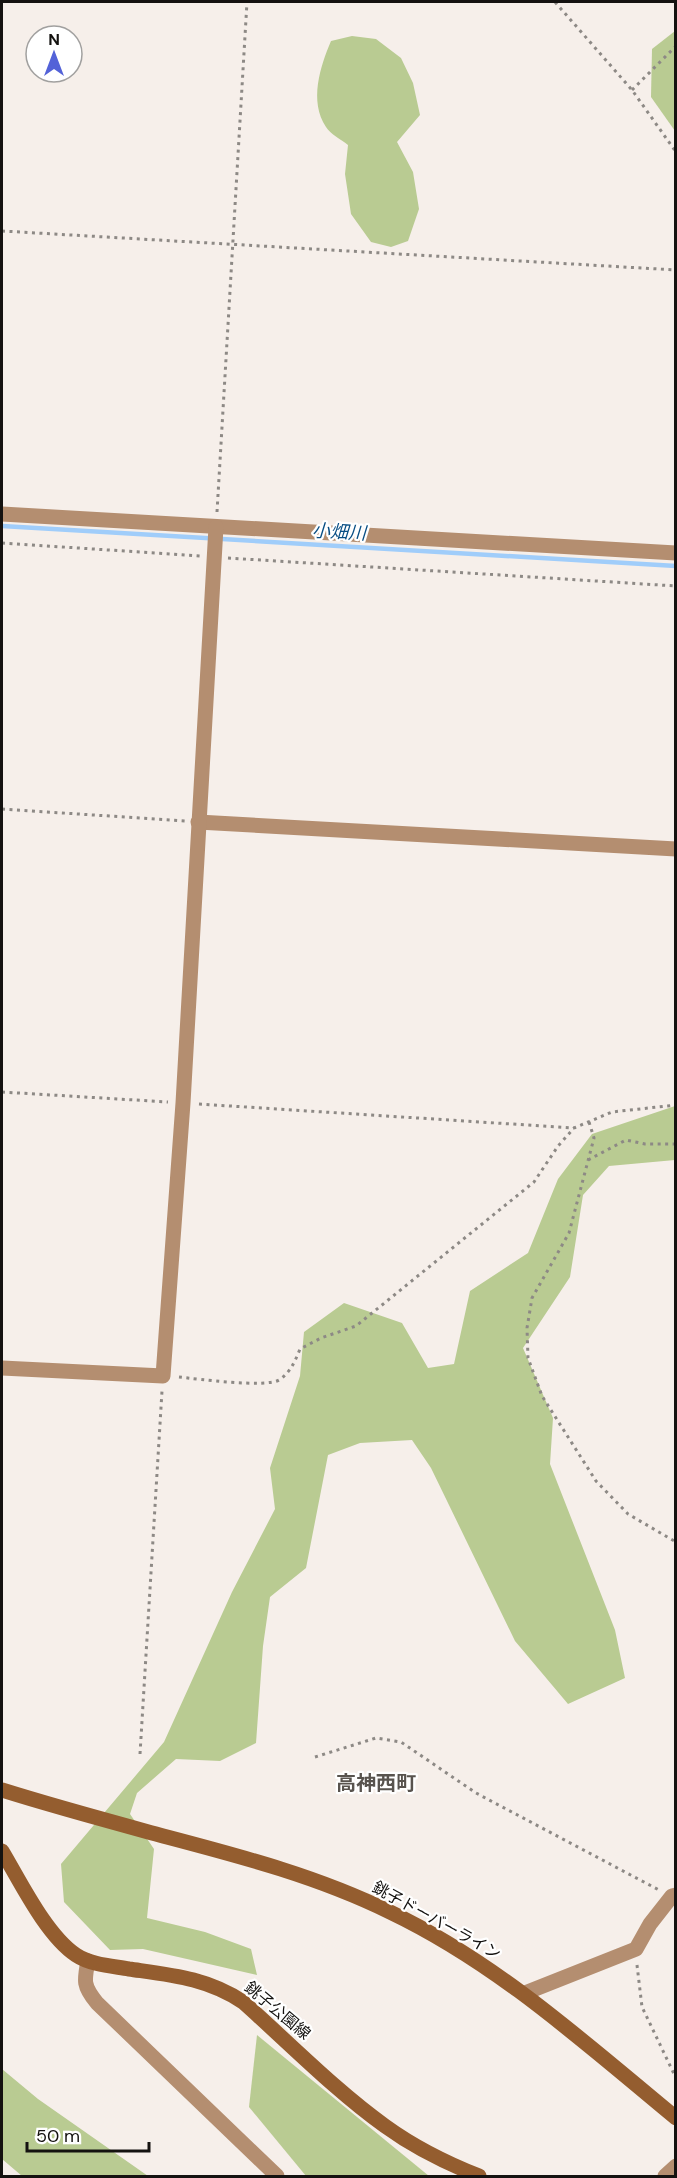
<svg xmlns="http://www.w3.org/2000/svg" width="677" height="2178" font-family="'DM Sans','Noto Sans JP',sans-serif">
<rect width="100%" height="100%" fill="#f6efea"/>
<!-- forest -->
<g fill="#b9cb92">
<path d="M675,31V131L651,97L652,49Z"/>
<path d="M352,36L376,39L401,58L413,83L420,115L397,142L413,172L419,209L408,241L391,247L371,242L351,214L345,174L348,145C342,140 330,134 326,127C309,101 320,67 331,41Z"/>
<path d="M675,1106V1160L609,1166L583,1195L570,1277L523,1348L553,1418L550,1464L615,1630L625,1678L568,1704L515,1641L431,1468L412,1440L360,1443L328,1455L306,1568L270,1597L263,1646L256,1743L220,1761L176,1759L137,1793L130,1814L154,1849L147,1918L205,1932L251,1949L257,1975L143,1949L110,1950L64,1902L61,1864L164,1742L232,1592L275,1509L270,1468L300,1376L304,1332L344,1303L402,1323L428,1368L454,1364L470,1291L528,1253L558,1179L592,1134Z"/>
<path d="M257,2035L429,2176H306L249,2107Z"/>
<path d="M2,2069L38,2099L148,2176H22L2,2159Z"/>
</g>
<g fill="none" stroke-linecap="round" stroke-linejoin="round">
<!-- stream -->
<path stroke="#a0cdfa" stroke-width="4.5" d="M2,526L676,566"/>
<!-- path -->
<g stroke="#8d8985" stroke-width="3" stroke-dasharray="3 4.5" stroke-linecap="butt">
<path d="M555,2L632,90L676,152"/>
<path d="M632,90L676,46"/>
<path d="M2,231L676,270"/>
<path d="M217,512L247,2"/>
<path d="M2,543L200,556"/>
<path d="M228,558L676,586"/>
<path d="M2,809L185,821"/>
<path d="M2,1092L168,1102"/>
<path d="M199,1104L574,1128"/>
<path d="M589,1122L594,1138L569,1233L532,1298L527,1328L528,1358L542,1396L596,1481L628,1514L676,1542"/>
<path d="M588,1160L626,1140L645,1144H676"/>
<path d="M179,1377C198,1379 265,1388 279,1380C291,1372 295,1361 300,1349L321,1338L356,1326L534,1182L558,1146L574,1128L612,1112L676,1105"/>
<path d="M140,1754L162,1391"/>
<path d="M315,1757L376,1738L401,1742L476,1793L659,1890"/>
<path d="M637,1965L642,2007L676,2078"/>
</g>
<!-- minor -->
<g stroke="#b48e70" stroke-width="15">
<path d="M2,514L676,553"/>
<path d="M198,822L676,849"/>
<path d="M2,1368L163,1376L183,1103L216,527"/>
<path d="M525,1993L636,1949L650,1924L672,1896L676,1895"/>
<path d="M665,2176L676,2166"/>
</g>
<!-- tertiary -->
<path stroke="#b48e70" stroke-width="15" d="M88,1961C84,1981 83,1986 97,2003L277,2176"/>
<!-- secondary -->
<g stroke="#945d2f" stroke-width="15">
<path d="M2,1790C56,1807 112,1822 167,1837C243,1857 319,1877 390,1912C497,1963 585,2043 676,2118"/>
<path d="M2,1851C20,1881 46,1935 76,1955C91,1965 112,1966 129,1969C171,1975 207,1978 243,2002C288,2042 336,2091 385,2126C414,2147 446,2163 479,2176"/>
</g>
</g>
<g text-anchor="middle" stroke-width="4.5" stroke-linejoin="round" paint-order="stroke">
<!-- street labels -->
<g font-size="16" fill="#141210" stroke="#fff">
<text transform="translate(437 1920) rotate(29)" y="6">銚子ドーバーライン</text>
<text transform="translate(278 2010) rotate(40)" y="6">銚子公園線</text>
</g>
<!-- water labels -->
<g font-size="18" font-style="italic" fill="#084e84" stroke="#fff">
<text transform="translate(339 532) rotate(3)" y="6">小畑川</text>
</g>
<!-- quarter labels -->
<g font-size="20" font-weight="bold" fill="#58534e" stroke="#fff">
<text x="376" y="1790">高神西町</text>
</g>
</g>
<!-- border -->
<rect width="677" height="2178" fill="none" stroke="#141210" stroke-width="6"/>
<!-- north arrow -->
<g transform="translate(54 54)"><circle r="28" fill="#ffffff" stroke="#a1a09f" stroke-width="1.5"/>
<path d="M0-4.5L10 22L0 15L-10 22Z" fill="#5362d8"/>
<text y="-9" font-size="16" font-weight="bold" text-anchor="middle" fill="#141210">N</text>
</g>
<!-- scale -->
<path d="M27 2142v9h122v-9" fill="none" stroke="#141210" stroke-width="3"/>
<text x="36" y="2142" font-size="18" fill="#141210" stroke="#ffffff" stroke-width="4.5" paint-order="stroke">50 m</text>
</svg>
